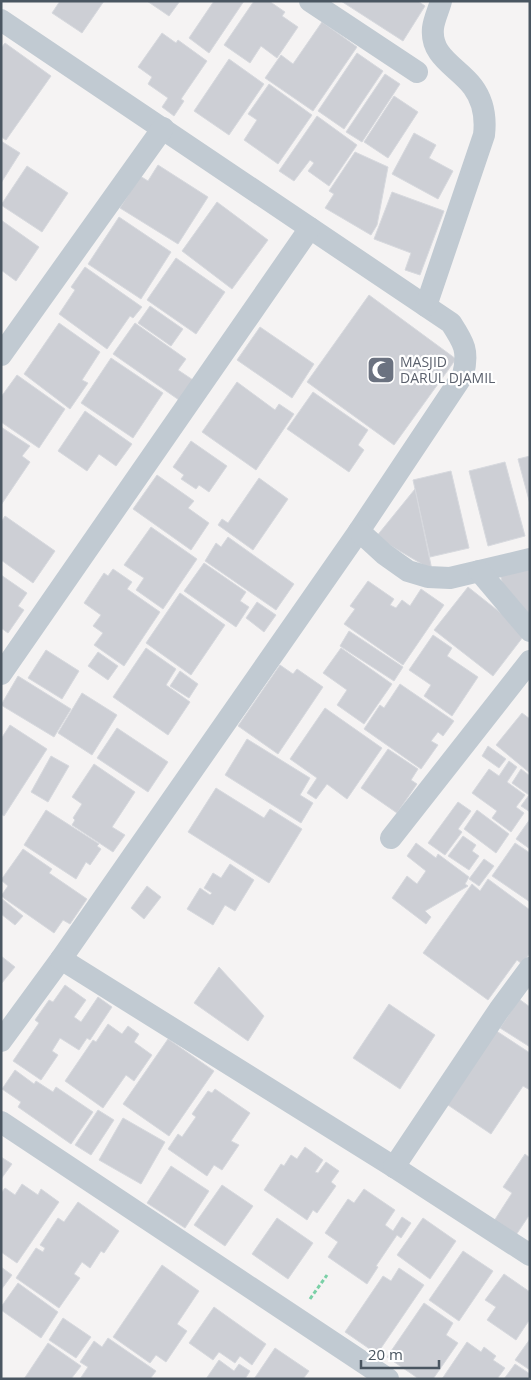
<svg xmlns="http://www.w3.org/2000/svg" width="531" height="1380" font-family="'Open Sans',sans-serif">
<rect width="100%" height="100%" fill="#f5f3f3"/>
<!-- building -->
<g fill="#cdcfd5" stroke="#d7d9de">
<path d="M60,1H104L82,33L52,13Z"/>
<path d="M147,1H180L169,16Z"/>
<path d="M214,1H244L209,53L189,38Z"/>
<path d="M254,1H269L285,12L282,16L298,27L277,58L261,46L250,63L224,45Z"/>
<path d="M341,1H418L425,6L403,41Z"/>
<path d="M322,22L357,47L313,111L265,78L281,55L293,64Z"/>
<path d="M162,33L176,43L178,40L207,61L181,99L184,101L174,116L162,107L168,98L148,84L152,77L138,67Z"/>
<path d="M5,43L51,76L6,140L1,137V48Z"/>
<path d="M357,53L383,71L344,129L318,111Z"/>
<path d="M229,59L264,84L229,135L194,111Z"/>
<path d="M385,74L400,84L362,142L346,132Z"/>
<path d="M269,84L312,115L278,164L244,140L257,120L248,114Z"/>
<path d="M394,96L418,112L388,158L364,142Z"/>
<path d="M317,116L357,145L329,186L308,171L314,163L310,160L294,181L279,171Z"/>
<path d="M414,133L436,145L429,158L453,171L438,199L392,174Z"/>
<path d="M1,141L20,153L1,183Z"/>
<path d="M355,152L388,167L377,225L371,235L325,208L334,194L329,191Z"/>
<path d="M158,165L208,197L178,244L120,208L140,176L148,181Z"/>
<path d="M27,166L68,193L42,232L1,205Z"/>
<path d="M392,192L444,211L420,275L405,270L411,253L374,239Z"/>
<path d="M217,202L268,240L232,289L182,251Z"/>
<path d="M119,217L171,252L141,299L88,264Z"/>
<path d="M1,220L39,247L16,281L1,270Z"/>
<path d="M176,258L225,292L196,334L147,300Z"/>
<path d="M85,267L142,307L133,318L130,316L107,349L59,314L75,290L71,287Z"/>
<path d="M369,295L456,359L394,445L307,382Z"/>
<path d="M150,306L183,329L171,346L138,323Z"/>
<path d="M59,323L100,352L82,380L88,383L70,409L24,374Z"/>
<path d="M135,323L186,359L178,370L193,380L179,400L113,354Z"/>
<path d="M260,327L314,364L292,398L237,360Z"/>
<path d="M111,358L163,393L133,438L81,403Z"/>
<path d="M17,375L65,409L39,448L1,422V397Z"/>
<path d="M237,382L275,410L279,404L294,414L256,470L202,432Z"/>
<path d="M313,392L368,430L358,445L364,450L349,472L287,429Z"/>
<path d="M85,411L132,444L116,466L99,454L87,471L58,451Z"/>
<path d="M1,427L30,446L22,456L30,462L1,505Z"/>
<path d="M191,441L227,466L209,492L199,485L196,489L181,479L184,475L173,467Z"/>
<path d="M530,456V504L518,459Z"/>
<path d="M505,462L525,536L488,546L469,471Z"/>
<path d="M451,471L469,548L430,557L413,480Z"/>
<path d="M157,475L194,501L188,508L209,523L191,550L133,509Z"/>
<path d="M259,478L288,499L253,550L218,525L222,519L228,523Z"/>
<path d="M415,489L432,570L376,537Z"/>
<path d="M5,516L55,551L33,583L1,560V522Z"/>
<path d="M151,527L197,559L163,609L136,590L144,578L124,565Z"/>
<path d="M228,537L294,584L276,610L205,561L216,543L221,547Z"/>
<path d="M204,563L246,592L240,601L249,607L236,627L184,591Z"/>
<path d="M530,563V627L503,586L499,569Z"/>
<path d="M113,569L132,582L127,589L160,612L124,666L94,645L103,633L93,626L101,615L84,603L104,573L108,576Z"/>
<path d="M1,575L27,593L18,606L24,610L8,633L1,628Z"/>
<path d="M368,581L394,599L390,605L396,608L402,600L410,606L421,589L444,605L403,665L344,624L355,609L350,606Z"/>
<path d="M468,587L526,633L493,676L434,630Z"/>
<path d="M180,593L225,625L191,675L146,643Z"/>
<path d="M257,602L276,615L264,632L246,618Z"/>
<path d="M349,631L403,667L394,681L340,646Z"/>
<path d="M433,635L452,648L447,656L478,677L452,716L424,696L431,685L409,670Z"/>
<path d="M146,648L176,669L166,685L190,702L168,735L113,697Z"/>
<path d="M341,648L392,684L364,724L337,705L347,690L323,673Z"/>
<path d="M46,650L79,671L62,699L28,678Z"/>
<path d="M98,652L118,666L108,680L88,666Z"/>
<path d="M280,665L293,674L297,669L323,687L278,754L238,726Z"/>
<path d="M180,671L198,684L189,698L170,686Z"/>
<path d="M18,676L71,709L54,737L1,705Z"/>
<path d="M400,684L454,721L443,736L438,732L431,741L438,745L421,769L364,729L380,705L384,708Z"/>
<path d="M82,693L117,715L92,755L58,733Z"/>
<path d="M325,708L382,748L347,799L327,784L316,799L307,793L317,778L290,759Z"/>
<path d="M522,713L530,719V773L496,745Z"/>
<path d="M10,725L47,749L4,816L1,814V739Z"/>
<path d="M117,728L168,762L148,792L97,758Z"/>
<path d="M247,739L310,778L300,795L313,803L301,823L225,775Z"/>
<path d="M488,746L506,759L499,768L482,756Z"/>
<path d="M388,749L418,769L411,780L417,784L397,813L361,788Z"/>
<path d="M51,756L69,766L48,802L31,792Z"/>
<path d="M509,761L517,767L507,782L525,795L516,807L524,813L511,832L492,818L497,811L472,793L489,769L499,776Z"/>
<path d="M94,764L135,792L112,827L125,835L113,852L72,825L75,820L73,818L82,804L72,797Z"/>
<path d="M521,769L530,776V812L521,806L529,795L512,783Z"/>
<path d="M216,788L264,818L270,809L302,829L269,883L188,832Z"/>
<path d="M458,802L471,811L458,829L462,832L445,855L428,843Z"/>
<path d="M46,810L99,844L97,846L101,849L90,865L86,862L76,879L24,845Z"/>
<path d="M477,810L509,834L496,853L464,829Z"/>
<path d="M530,819V849L516,839Z"/>
<path d="M463,836L476,845L472,851L479,856L469,870L448,856Z"/>
<path d="M416,843L436,858L438,854L469,877L465,884L468,886L425,911L431,917L426,924L392,898L407,876L417,884L426,871L407,856Z"/>
<path d="M515,843L530,853V902L492,876Z"/>
<path d="M23,849L52,869L49,873L87,899L70,924L63,920L54,933L1,896L8,886L1,880Z"/>
<path d="M484,859L494,866L479,886L469,879Z"/>
<path d="M230,864L254,880L235,911L225,905L213,925L187,909L200,888L210,895L212,893L204,888L213,873L221,878Z"/>
<path d="M488,879L530,910V953L522,964L517,960L488,1000L423,953L472,884L480,891Z"/>
<path d="M147,886L161,897L144,919L131,908Z"/>
<path d="M1,898L23,916L15,925L1,914Z"/>
<path d="M1,956L15,967L1,984Z"/>
<path d="M219,967L264,1016L248,1041L194,1003Z"/>
<path d="M65,985L86,1000L74,1017L81,1022L98,997L112,1007L90,1040L87,1038L79,1050L60,1038L52,1051L58,1055L41,1080L13,1061L39,1023L35,1020L49,1000L53,1002Z"/>
<path d="M519,999L530,1007V1047L500,1028Z"/>
<path d="M389,1004L435,1035L400,1089L353,1058Z"/>
<path d="M108,1024L122,1034L128,1026L139,1034L134,1042L152,1055L134,1081L126,1075L103,1108L65,1081L93,1040L96,1042Z"/>
<path d="M495,1030L530,1053V1090L523,1086L491,1134L442,1101Z"/>
<path d="M168,1039L214,1071L169,1136L123,1104Z"/>
<path d="M15,1070L34,1084L36,1081L53,1092L56,1087L93,1112L71,1144L18,1107L21,1102L2,1089Z"/>
<path d="M215,1089L250,1113L231,1141L239,1145L222,1170L214,1165L207,1176L168,1149L178,1134L182,1137L196,1117L192,1114L208,1091L212,1093Z"/>
<path d="M98,1110L114,1120L91,1155L75,1145Z"/>
<path d="M123,1118L165,1142L141,1184L99,1160Z"/>
<path d="M305,1147L323,1160L315,1172L318,1173L326,1162L339,1171L331,1182L336,1186L317,1213L313,1210L307,1220L264,1190L281,1164L284,1166L291,1155L297,1159Z"/>
<path d="M525,1154L530,1158V1214L516,1235L494,1221L512,1193L503,1187Z"/>
<path d="M1,1157L12,1164L1,1179Z"/>
<path d="M171,1166L209,1191L185,1228L147,1203Z"/>
<path d="M22,1184L38,1195L41,1189L59,1202L17,1263L1,1252V1193L5,1188L15,1195Z"/>
<path d="M222,1185L253,1206L225,1246L194,1225Z"/>
<path d="M364,1189L395,1210L385,1225L393,1231L402,1217L411,1223L401,1238L397,1235L376,1266L378,1267L367,1284L328,1257L338,1242L325,1233L348,1199L354,1203Z"/>
<path d="M78,1202L119,1231L104,1253L101,1251L90,1268L82,1262L74,1274L80,1278L59,1308L16,1278L36,1248L43,1252L45,1248L40,1245L58,1218L64,1222Z"/>
<path d="M277,1218L313,1243L288,1279L252,1254Z"/>
<path d="M423,1218L456,1241L430,1279L397,1255Z"/>
<path d="M463,1251L493,1271L459,1321L429,1300Z"/>
<path d="M162,1265L199,1291L177,1324L187,1331L166,1362L156,1355L150,1363L113,1337Z"/>
<path d="M1,1267L12,1275L1,1290Z"/>
<path d="M399,1268L424,1285L377,1354L345,1332L383,1276L391,1281Z"/>
<path d="M504,1274L530,1292V1319L516,1340L487,1320L496,1307L485,1300Z"/>
<path d="M18,1283L58,1312L41,1338L1,1310V1307Z"/>
<path d="M424,1303L453,1323L446,1335L458,1343L433,1379H419L387,1357Z"/>
<path d="M214,1307L266,1344L252,1365L240,1356L235,1363L219,1352L213,1360L189,1343Z"/>
<path d="M63,1318L91,1337L76,1358L49,1340Z"/>
<path d="M108,1338L156,1371L150,1379H80L88,1367L80,1362L94,1341L102,1347Z"/>
<path d="M530,1339V1370L515,1360Z"/>
<path d="M467,1342L481,1352L484,1347L496,1356L493,1360L505,1368L497,1379H442Z"/>
<path d="M48,1343L81,1366L71,1379H24Z"/>
<path d="M275,1348L309,1371L303,1379H254Z"/>
<path d="M219,1360L234,1371L239,1364L250,1371L245,1379H206Z"/>
<path d="M515,1364L530,1374V1379H504Z"/>
</g>
<g fill="none" stroke-linecap="round" stroke-linejoin="round">
<!-- path -->
<path stroke="#7ad0a6" stroke-width="3" stroke-dasharray="4 2.5" stroke-linecap="butt" d="M310,1299L327,1275"/>
<!-- minor -->
<g stroke="#c1cad2" stroke-width="22">
<path d="M310,1L417,72"/>
<path d="M1,20L451,323C464,343 469,351 463,375L359,531L61,959L1,1041"/>
<path d="M426,306L484,135C486,118 484,102 473,87C458,67 430,57 433,28C434,19 439,9 441,1"/>
<path d="M1,355L163,128"/>
<path d="M359,531L384,554L408,571L428,577L450,578L530,559"/>
<path d="M479,571L530,631"/>
<path d="M1,674L310,228"/>
<path d="M391,838L530,661"/>
<path d="M61,959L394,1167L530,1255"/>
<path d="M1,1122L388,1379"/>
<path d="M394,1167L499,1010L530,968"/>
</g>
</g>
<!-- icons -->
<defs>
<symbol id="mosque-square" viewBox="-11 -11 22 22"><rect x="-9" y="-9" width="18" height="18" rx="4" fill="#6b7280" stroke="#fff"/><path d="M3.5-4.9A6 6 0 1 0 3.5 4.9A5 5 0 1 1 3.5-4.9Z" fill="#fff"/></symbol>
</defs>
<g fill-rule="evenodd">
<use href="#mosque-square" x="365" y="354" width="32" height="32"/>
</g>
<g text-anchor="middle" stroke-width="4.5" stroke-linejoin="round" paint-order="stroke">
<!-- worship labels -->
<g font-size="14" fill="#5b616d" stroke="#fff" text-anchor="start">
<text x="400" y="367">MASJID<tspan x="400" dy="16">DARUL DJAMIL</tspan></text>
</g>
</g>
<!-- border -->
<rect width="531" height="1380" fill="none" stroke="#4a5661" stroke-width="5"/>
<!-- scale -->
<path d="M361 1360v8h78v-8" fill="none" stroke="#4a5661" stroke-width="2.5"/>
<text x="368" y="1360" font-size="15" fill="#4a5661" stroke="#ffffff" stroke-width="4" paint-order="stroke">20 m</text>
</svg>
